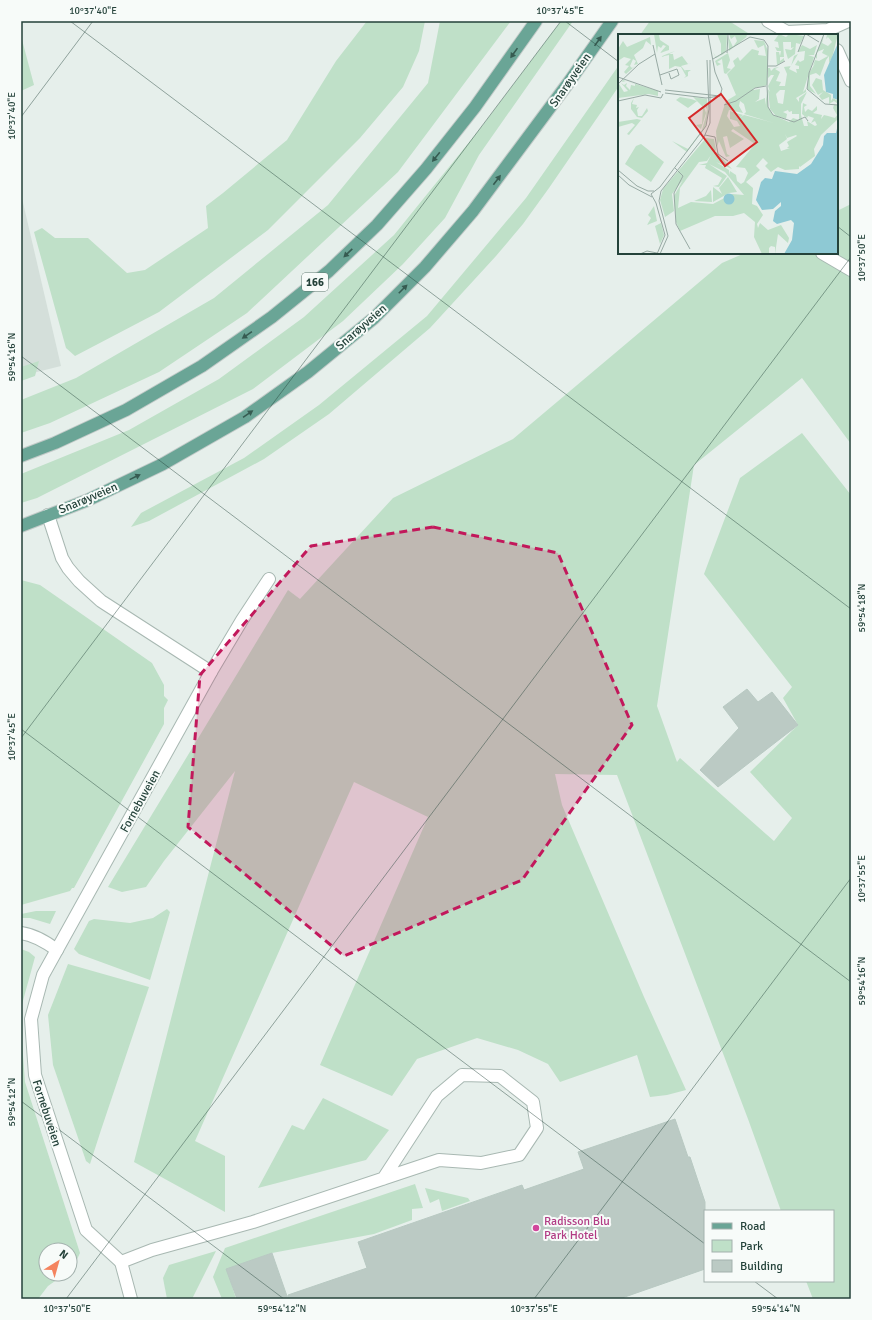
<svg xmlns="http://www.w3.org/2000/svg" width="872" height="1320" font-family="Signika,sans-serif">
<rect width="100%" height="100%" fill="#e6efeb"/>
<!-- built -->
<path fill="#d4dfda" d="M21,194L61,366L21,376Z"/>
<!-- green -->
<g fill="#bfe0c8">
<path d="M367,21H425L419,51L403,87L360,138L268,230L159,312L75,356L66,348L34,232L42,228L55,238H88L127,273L145,270L208,228L206,206L223,193L287,140L336,61Z"/>
<path d="M440,21H511L398,172L247,313L159,372L50,423L21,433V400L76,378L214,298L328,205L428,83Z"/>
<path d="M561,21H573L479,155L445,218L403,264L343,321L253,389L37,498L21,503V474L129,430L219,379L304,317L394,235L483,125Z"/>
<path d="M650,21H729L751,35H640Z"/>
<path d="M21,36L34,85L21,91Z"/>
<path d="M619,65V86L549,188L523,224L496,256L430,328L329,414L264,459L149,521L131,527L141,513L244,458L319,405L427,316L526,198Z"/>
<path d="M851,204V444L802,378L694,465L657,706L677,762L680,758L774,841L792,818L750,772L798,725L783,698L792,687L704,574L740,478L802,433L851,495V1299H813L806,1281H833V1211H781L748,1119L617,775L555,774L562,805L644,997L686,1090L667,1095L650,1097L637,1055L560,1082L548,1064L518,1050L477,1038L417,1059L392,1096L320,1065L428,817L354,782L195,1141L225,1156V1212L134,1162L235,771L164,861L146,887L122,892L108,887L288,590L300,599L393,498L513,439L722,263L745,253H837V211Z"/>
<path d="M39,361L35,376L21,381V367Z"/>
<path d="M21,580L40,585L152,663L164,685V696L168,700L164,708V724L74,888H72L70,891L21,905Z"/>
<path d="M167,909L170,912L150,980L79,954L74,949L89,921L94,919L130,923L153,918Z"/>
<path d="M36,911H56L50,924L30,918H21V914Z"/>
<path d="M21,949L29,952L35,957L21,1008Z"/>
<path d="M68,964L149,987L101,1130L90,1164L86,1161L53,1065L48,1015Z"/>
<path d="M21,1029L25,1082L80,1253L73,1268L70,1270V1250H46V1274H65L48,1286L38,1299H21Z"/>
<path d="M323,1098L389,1130L366,1160L258,1188L292,1125L304,1130Z"/>
<path d="M415,1184L423,1208L412,1209V1220L374,1234L272,1253L227,1269L236,1299H222L213,1277L225,1248Z"/>
<path d="M425,1188L468,1198L470,1201L442,1211L439,1199L430,1203Z"/>
<path d="M216,1251L192,1299H167L163,1278L169,1265Z"/>
</g>
<!-- building -->
<g fill="#bbcac4" stroke="#b8c9c2">
<path d="M747,689L758,702L772,692L798,725L718,787L700,770L739,728L723,707Z"/>
<path d="M675,1119L688,1157H690L705,1202V1269L619,1299H288V1295L367,1268L358,1242L522,1185L524,1190L584,1169L578,1152Z"/>
<path d="M272,1253L288,1299H237L226,1269Z"/>
</g>
<g fill="none" stroke-linecap="round" stroke-linejoin="round">
<defs>
<g id="service">
<path d="M837,50L851,81"/>
<path d="M211,672L242,620L269,579"/>
<path d="M21,933C35,935 46,942 57,950"/>
<path d="M131,1299L121,1262L152,1250L253,1222L439,1160L481,1163L519,1155L537,1128L533,1102L500,1076L462,1075L437,1096L383,1179"/>
</g>
<g id="minor">
<path d="M768,21L787,32L828,30L848,21"/>
<path d="M822,253L851,270"/>
<path d="M48,515L62,558L68,568L79,581L101,601L211,672L43,975L31,1019L35,1075L86,1230L121,1262"/>
</g>
<g id="primary">
<path d="M21,456L55,443L126,410L202,366L272,317L329,271L377,225L426,169L475,107L536,21"/>
<path d="M21,526L88,500L163,464L245,417L308,372L374,318L425,267L473,211L569,82L612,21"/>
</g>
</defs>
<!-- service casing -->
<use href="#service" stroke="#a8b8b2" stroke-width="14"/>
<!-- minor casing -->
<use href="#minor" stroke="#a8b8b2" stroke-width="14"/>
<!-- primary casing -->
<use href="#primary" stroke="#c2cac8" stroke-width="14"/>
<!-- service -->
<use href="#service" stroke="#fff" stroke-width="12"/>
<!-- minor -->
<use href="#minor" stroke="#fff" stroke-width="12"/>
<!-- primary -->
<use href="#primary" stroke="#6aa596" stroke-width="12"/>
</g>
<!-- one-way arrows -->
<defs><path id="oneway-solid" d="M-6-.8H1V-3.2L6.5 0L1 3.2V.8H-6Z"/></defs>
<g fill="#365b51">
<use href="#oneway-solid" transform="translate(598 41) rotate(-55)"/>
<use href="#oneway-solid" transform="translate(514 53) rotate(125)"/>
<use href="#oneway-solid" transform="translate(436 157) rotate(129)"/>
<use href="#oneway-solid" transform="translate(497 180) rotate(-53)"/>
<use href="#oneway-solid" transform="translate(348 253) rotate(136)"/>
<use href="#oneway-solid" transform="translate(403 289) rotate(-45)"/>
<use href="#oneway-solid" transform="translate(247 335) rotate(145)"/>
<use href="#oneway-solid" transform="translate(248 414) rotate(-34)"/>
<use href="#oneway-solid" transform="translate(135 477) rotate(-26)"/>
</g>
<!-- marked area -->
<path fill="#c2185b" fill-opacity="0.2" stroke="#c2185b" stroke-width="3" stroke-dasharray="8 5" stroke-linejoin="round" d="M433,527L558,553L632,725L522,880L344,956L188,827L200,675L311,546Z"/>
<!-- ticks -->
<path fill="none" stroke="#24423a" stroke-width="1" stroke-opacity="0.45" d="M70,21L851,609M565,21L619,62M21,117L93,21M837,226L851,237M21,356L851,982M21,729L705,1244M21,738L561,21M21,1101L284,1299M754,1281L778,1299M66,1299L851,257M534,1299L851,878"/>
<!-- markers -->
<circle fill="#d1479c" stroke="#f7fbf9" stroke-width="1.5" cx="536" cy="1228" r="4"/>
<g text-anchor="middle" stroke-width="4" stroke-linejoin="round" paint-order="stroke">
<!-- shield labels -->
<rect fill="#f7fbf9" stroke="#637a73" stroke-width="1" x="302" y="273" width="26" height="18" rx="3"/>
<g font-size="11" font-weight="bold" fill="#24423a">
<text x="315" y="286">166</text>
</g>
<!-- street labels -->
<g font-size="12" fill="#24423a" stroke="#f7fbf9">
<text transform="translate(570 80) rotate(-55)" y="4">Snarøyveien</text>
<text transform="translate(361 327) rotate(-41)" y="4">Snarøyveien</text>
<text transform="translate(88 498) rotate(-23)" y="4">Snarøyveien</text>
<text transform="translate(140 801) rotate(-61)" y="4">Fornebuveien</text>
<text transform="translate(47 1113) rotate(72)" y="4">Fornebuveien</text>
</g>
<!-- hotel labels -->
<g font-size="12" fill="#b23c85" stroke="#f7fbf9" text-anchor="start">
<text x="544" y="1225">Radisson Blu<tspan x="544" dy="14">Park Hotel</tspan></text>
</g>
</g>
<!-- overview -->
<g transform="translate(618 34)">
<rect width="220" height="220" fill="#e6efeb"/>
<path d="M36,0H44L41,1L42,6L51,12V16L42,19L48,12L45,11L43,14L40,12L39,19ZM99,0L109,1L108,18L104,21L98,24L95,18L98,23L103,21V10ZM111,0L129,1L128,3L131,1L111,17L110,2L115,13L119,7L117,2L113,5ZM161,0L168,3L171,0L186,2L182,10L178,9L177,20L170,25L167,15L173,16L176,13L173,14V8H165L166,23H162V27L166,24V27L159,31L158,18H161L162,22L163,17H159L157,13L161,14L160,8L156,7ZM212,0H220L214,24L211,29V22L208,26L202,42L198,39L192,41V52L198,60L189,55L191,39L198,28L195,32L197,26L201,27L210,22L204,19L206,15L199,18V25L197,22L206,1L204,9L210,12L214,8L210,3L208,5L209,1ZM32,3L33,11L28,7L25,14L16,21L20,30L16,31L18,27L15,25L12,32L14,34L17,32L8,40L6,38L11,32L7,31L13,25L6,23L0,27V15L5,7L9,13ZM136,6L146,7L150,17L149,51L136,54L135,56L142,55L141,65L137,68L147,64V71L150,54V73L155,81L171,88L175,84L181,86V80H174V77L171,78L170,76L165,78L169,80L168,85L158,82L152,75L150,55L152,58L150,52L156,41H153L150,44V34H154H152L153,37L156,34L161,33L157,35L162,38L158,47L163,48L161,52H167L169,40L166,33L173,32L176,22L180,20L171,35L179,39L178,35H181V32L177,31L180,26L182,28L186,26L187,17L180,18L184,11L192,15L199,11L196,21H190L196,23L185,58L188,55V58L178,64L181,68V64L189,58L183,70V81L186,92H190L189,87L197,92L199,91L197,87L193,89L196,84L190,82L189,84L184,80L185,69L189,71L186,73L187,78L190,75L194,77L199,72V76L195,79L204,81L203,85L206,81L210,82L213,77L210,82L217,84L219,81L215,74L216,71H220V85L203,101L196,115L197,122L182,133L181,132V135L167,136L160,133L153,138L147,132L150,129L145,124L138,132L142,136L128,148L135,154L134,170L139,172L145,181L139,190L140,194L142,189L150,196L163,191L171,204L170,209L160,200L157,220V213L153,212L151,214V220H144L136,203L137,188L126,179L115,182H97L62,197L58,188L56,162L65,146L54,160L56,177L47,183L42,166L45,155L88,104L96,105L98,116L95,119L98,118L114,135L98,128L111,136V141L112,137L118,141L119,147L123,150L126,148L130,139L127,134L118,133L137,110L115,95L113,97L126,105L112,114L109,102L105,103L109,120L112,122L108,123L101,107L99,113L98,97L108,67L118,61L109,40L117,32L115,27L120,23L122,27L134,15L141,17L140,21L148,22L146,11L140,14ZM162,56H167L165,70L160,69L158,60ZM122,67L126,70L128,78L126,80L156,89L126,81L121,84L125,81L112,77V85L119,87L122,92L116,93L109,82L111,76L125,79L121,72ZM167,100L169,104L178,101L179,102L169,108L171,112L169,114H172L163,117L161,111L169,105ZM93,121L89,129L81,131H88L87,134L104,144L100,151L95,152L101,153L109,142L91,130L107,138L126,161L114,160L95,170L73,168L60,174L62,154L81,128L89,127ZM57,17L51,20H55L56,26L64,22L70,30L74,29L63,32L68,38L67,36H73L70,38V42L66,44L68,42L63,33L57,32L51,35V21L42,23L49,20ZM110,19L112,26L109,34L113,35L108,40L106,39L104,25L99,28L103,30L99,32L97,27ZM198,44L204,46L205,56L213,61V67L215,64L220,67V70L216,67L211,70V63L204,66L201,62L205,58L200,61L194,51ZM5,46L40,57V62L31,60L0,64V51L1,50L6,58L10,57L3,49L6,51L9,49L8,52L12,56L13,51L17,52V50L8,47L4,48ZM62,63L73,65L79,67L70,74L58,66ZM75,63L89,65L90,79L87,93L69,118L54,107L70,115L84,96L88,82L89,75L85,70L88,79L83,95L78,91L84,90L85,73ZM16,64L14,70L19,71L18,74L21,73L19,76L20,82H24L29,74L30,77L24,84L19,83L13,75V69ZM19,85L23,86L11,101L9,100L17,91L14,89L0,93V88ZM23,110L46,128L33,148L7,130L18,112ZM110,143L119,158L111,159L95,168V153L104,160L101,154ZM93,156L94,168L76,167L88,162ZM36,172L39,187L29,191L33,184L30,181ZM43,189L46,201L42,210L37,192Z" fill="#bfe0c8" fill-rule="evenodd"/>
<path d="M220,9V66L215,64V60L208,58L206,41ZM220,90V220H166L174,206L176,189L173,186L159,190L155,187L157,177L163,172V168L155,175L144,176L138,166L143,148L147,144L154,145L157,137L179,140L193,130L205,111L206,102L209,99H218ZM105.5 165a5.5 5.5 0 1 1 11 0a5.5 5.5 0 1 1-11 0Z" fill="#8ec9d4"/>
<path fill="none" stroke="#98aaa4" stroke-width="1" d="M90,0L97,38L104,55L102,62M188,0L201,8M206,0L191,39L189,55L207,70L220,71M132,3L146,6L150,12L149,52L150,73L155,81L176,88L187,83L190,87M35,11L44,51M180,18L187,0M109,19L110,0M95,25L132,3M149,32H158L167,27M42,41L59,35L61,41L53,45L51,39M0,43L43,58M0,50L21,30L37,20M47,56L102,62M47,59L88,64L102,62M0,67L27,61L43,64L45,60M106,71L118,67L137,54L148,52M87,101L97,103L100,120L110,127M57,134L65,142L56,159L58,190L72,215M0,136L19,152L30,157H36M0,141L11,151L34,163M22,220L29,217L39,219M39,220L47,201L38,169L33,160L42,153L88,92L91,75L89,26M42,220L50,202L41,167L43,157L86,103L92,89V26"/>
<path fill="#d62828" fill-opacity="0.15" stroke="#d62828" stroke-width="2" d="M103,60L139,108L107,132L71,84Z"/>
<rect width="220" height="220" fill="none" stroke="#24423a" stroke-width="2"/>
</g>
<!-- border -->
<rect width="872" height="1320" fill="none" stroke="#f7fbf9" stroke-width="44"/>
<!-- legend -->
<rect x="704" y="1210" width="130" height="72" fill="#f7fbf9" stroke="#a3b1ad"/>
<rect x="712" y="1223" width="20" height="6" fill="#6aa596" stroke="#a3b1ad"/>
<text x="740" y="1230" font-size="12" fill="#24423a">Road</text>
<rect x="712" y="1240" width="20" height="12" fill="#bfe0c8" stroke="#a3b1ad"/>
<text x="740" y="1250" font-size="12" fill="#24423a">Park</text>
<rect x="712" y="1260" width="20" height="12" fill="#bbcac4" stroke="#a3b1ad"/>
<text x="740" y="1270" font-size="12" fill="#24423a">Building</text>
<!-- north arrow -->
<g transform="translate(58 1262) rotate(37)"><circle r="19" fill="#f7fbf9" stroke="#a3b1ad"/>
<path d="M0-3L7 15L0 10L-7 15Z" fill="#f4845f"/>
<text y="-6" font-size="11" font-weight="bold" text-anchor="middle" fill="#24423a">N</text>
</g>
<rect x="22" y="22" width="828" height="1276" fill="none" stroke="#24423a" stroke-width="1.5"/>
<g font-size="10" text-anchor="middle" fill="#24423a">
<text x="93" y="14">10°37'40"E</text>
<text x="560" y="14">10°37'45"E</text>
<text transform="translate(11 116) rotate(-90)" y="4">10°37'40"E</text>
<text transform="translate(861 258) rotate(-90)" y="4">10°37'50"E</text>
<text transform="translate(11 357) rotate(-90)" y="4">59°54'16"N</text>
<text transform="translate(861 608) rotate(-90)" y="4">59°54'18"N</text>
<text transform="translate(11 737) rotate(-90)" y="4">10°37'45"E</text>
<text transform="translate(861 879) rotate(-90)" y="4">10°37'55"E</text>
<text transform="translate(861 981) rotate(-90)" y="4">59°54'16"N</text>
<text transform="translate(11 1102) rotate(-90)" y="4">59°54'12"N</text>
<text x="67" y="1312">10°37'50"E</text>
<text x="282" y="1312">59°54'12"N</text>
<text x="534" y="1312">10°37'55"E</text>
<text x="776" y="1312">59°54'14"N</text>
</g>
</svg>
